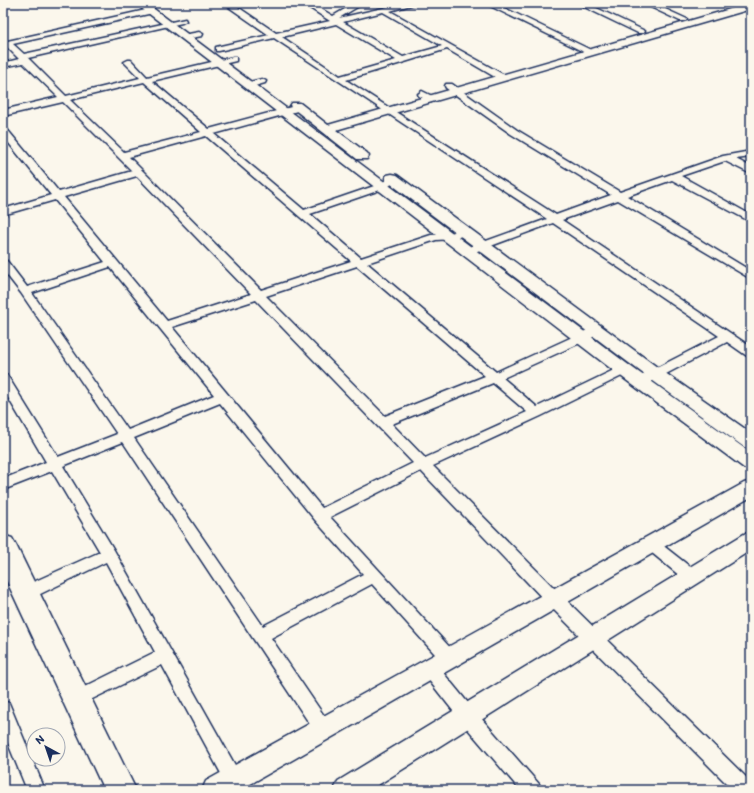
<svg xmlns="http://www.w3.org/2000/svg" width="754" height="793" font-family="Itim,sans-serif">
<rect width="100%" height="100%" fill="#fbf7ec"/>
<filter id="ink" filterUnits="userSpaceOnUse"><feTurbulence type="fractalNoise" baseFrequency=".025" numOctaves="2"/><feDisplacementMap in="SourceGraphic" scale="8" xChannelSelector="R" yChannelSelector="G"/><feConvolveMatrix kernelMatrix="1 2 1 2 8 2 1 2 1" color-interpolation-filters="sRGB"/></filter>
<g filter="url(#ink)">
<g fill="none" stroke-linecap="round" stroke-linejoin="round">
<defs>
<g id="street">
<path d="M223,3H232L276,33L330,21L302,3H311L333,16L355,3H364L339,18L405,3H418L390,11L506,76L507,78L506,80H500L447,49L346,80L556,215L611,195L511,134L446,88L445,86L446,84H452L517,130L620,192L723,156L751,151V157L736,159L751,167V174L725,161L681,176L751,215V222L672,180L627,196L751,271V279L618,200L562,220L751,347V357L747,356L727,342L645,385L640,386L635,385L634,382L635,379L719,336L553,223L472,253H464L463,251L464,249L547,219L274,38L219,51H216V47L269,35ZM383,12L442,46L403,57L343,22ZM336,24L396,60L340,76L282,37Z"/>
<path d="M484,3H494L595,52L594,54H588Z"/>
<path d="M576,3H586L645,31L644,33H638Z"/>
<path d="M642,3H652L687,19L686,21H680Z"/>
<path d="M150,9L154,11L153,13L13,44L24,54L185,19L186,21L182,23L28,58L66,96L140,78L124,62L128,60H131L147,77L233,57H236V61L152,81L209,129L295,106H301L302,108L301,110L214,134L304,210L380,184L391,177H397L399,179L386,188L310,214L361,258L431,235L448,234L463,229L467,230L468,232L467,234L453,239L436,240L367,263L496,372L594,327H602L604,330L602,333L503,378L537,407L620,367H628L630,370L628,373L541,416L433,466L560,594L751,782V790H733L548,604L421,471L330,517L455,653L457,658L455,663L449,665L443,663L372,584L271,638L329,723L332,729L329,735L323,737L317,735L123,442L63,466L114,550L249,790H230L162,665L82,704L76,707L70,704L67,699L70,694L155,652L106,562L32,598L26,599L20,598L18,593L20,588L100,552L52,471L3,490V479L46,462L3,389V374L7,375L58,457L117,434L21,293L3,270V260L7,261L27,287L105,262L55,200L3,215V209L51,195L3,136V127L6,128L59,192L132,171L63,102L3,116V110L58,97L23,63L3,67V63L19,59L6,46H3V42ZM144,82L201,132L124,152L70,100ZM206,136L351,261L261,290L129,157ZM137,176L251,294L167,321L64,197ZM357,266L485,376L385,416L266,296ZM110,267L214,395L128,430L32,293ZM256,300L413,463L322,508L172,327ZM493,383L527,412L425,458L392,424ZM220,403L315,520L363,574L263,626L134,438Z"/>
<path d="M199,32L203,34L202,36L186,39L182,37L183,35Z"/>
<path d="M262,79L266,81L265,83L248,88L244,85L245,83Z"/>
<path d="M422,91L434,97L435,99L431,102L419,96L418,94Z"/>
<path d="M651,538L656,540L698,573L700,577L698,581L692,583L686,581L646,548L643,544L646,540Z"/>
<path d="M430,662L436,664L473,709L539,784L541,790H520L461,721L424,674L421,669L424,664Z"/>
<path d="M3,701L9,703L45,790H27L3,731Z"/>
</g>
<g id="secondary">
<path d="M135,3H146L630,366L751,453V470L744,468L618,374Z"/>
<path d="M751,3V9L336,130L367,153L369,156L367,159H357L290,106L292,103H300L328,125Z"/>
<path d="M392,174L397,175L661,370L751,433V449L744,447L649,378L387,181L385,178L387,175Z"/>
<path d="M751,481V497L240,790H202L206,781L744,483Z"/>
<path d="M751,532V550L370,790H334L338,781L744,534Z"/>
</g>
<path id="highway" d="M3,535L12,538L16,545L136,790H104L3,573Z"/>
</defs>
<!-- street casing -->
<use href="#street" stroke="#1b2f5e" stroke-width="3"/>
<!-- secondary casing -->
<use href="#secondary" stroke="#1b2f5e" stroke-width="3"/>
<!-- highway casing -->
<use href="#highway" stroke="#1b2f5e" stroke-width="3"/>
<!-- street -->
<use href="#street" fill="#fbf7ec" fill-rule="evenodd"/>
<!-- secondary -->
<use href="#secondary" fill="#fbf7ec" fill-rule="evenodd"/>
<!-- highway -->
<use href="#highway" fill="#fbf7ec" fill-rule="evenodd"/>
</g>
</g>
<!-- margin -->
<rect width="754" height="793" fill="none" stroke="#fbf7ec" stroke-width="16"/>
<rect x="8" y="8" width="738" height="777" fill="none" stroke="#1b2f5e" stroke-width="1.5" filter="url(#ink)"/>
<!-- north arrow -->
<g transform="translate(46 747) rotate(320)"><circle r="19" fill="#fbf7ec" stroke="#a1a7b3"/>
<path d="M0-3L7 15L0 10L-7 15Z" fill="#1b2f5e"/>
<text y="-6" font-size="11" font-weight="bold" text-anchor="middle" fill="#1b2f5e">N</text>
</g>
</svg>
